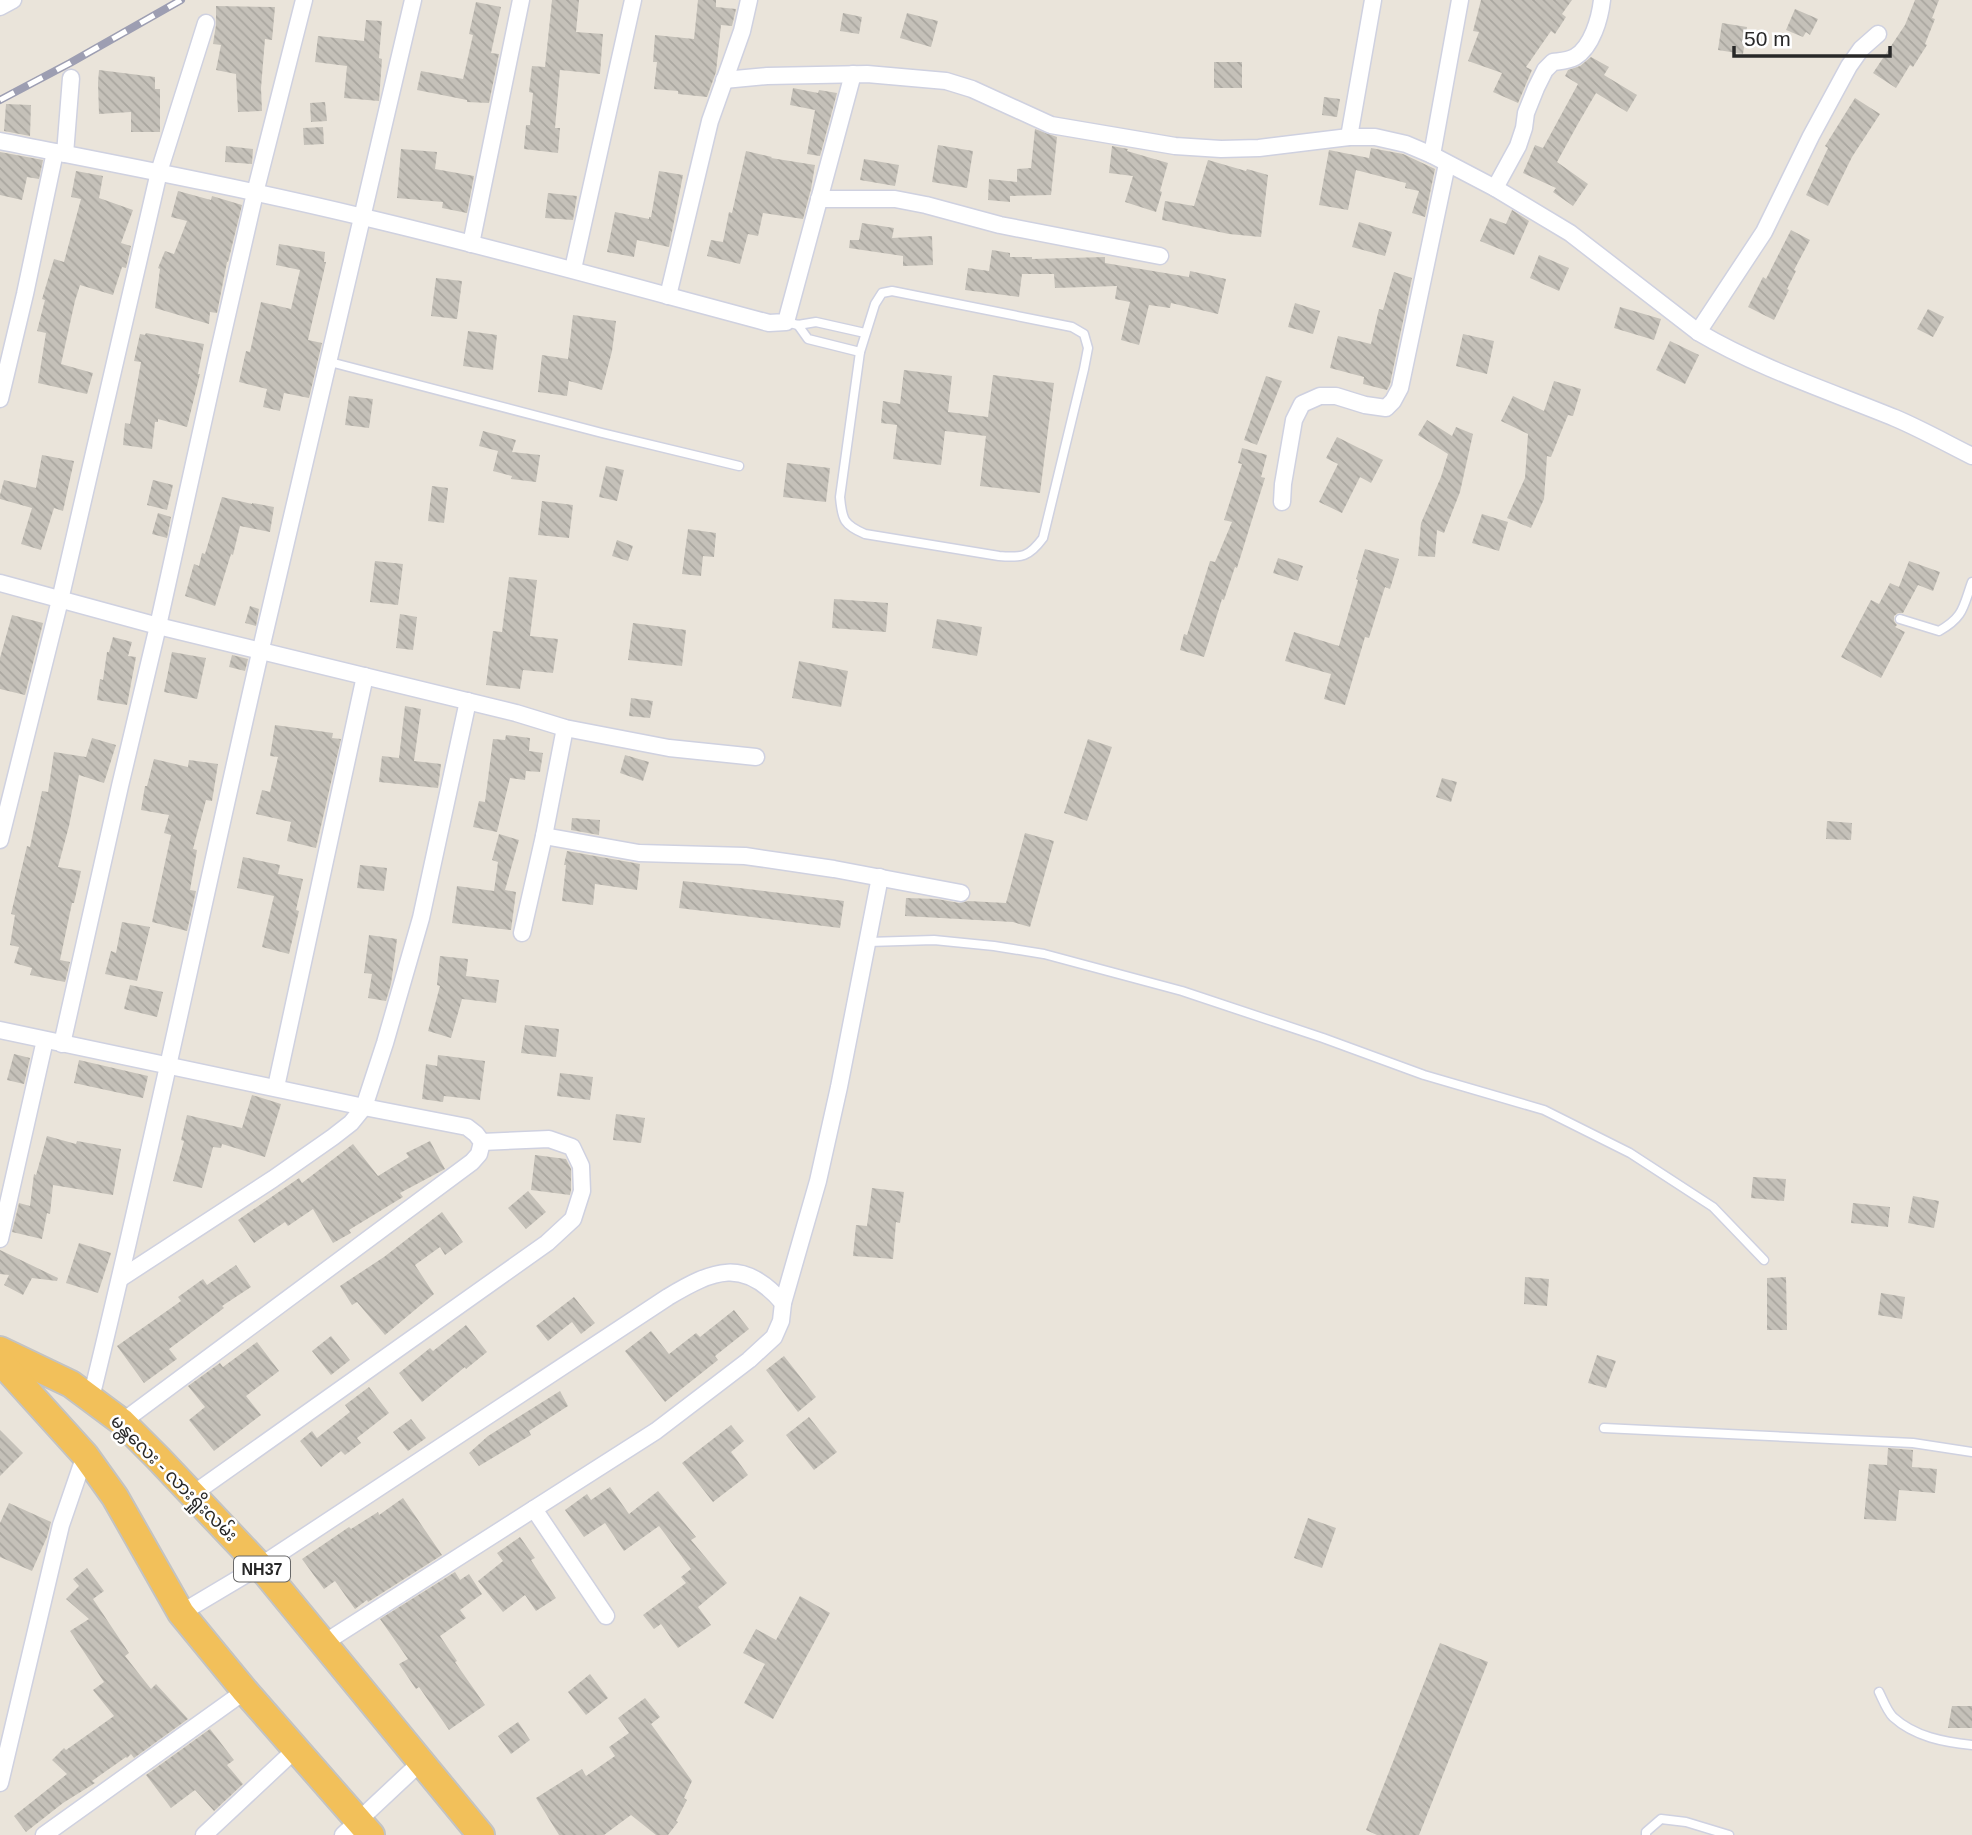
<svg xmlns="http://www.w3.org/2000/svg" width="1972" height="1835" font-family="Helvetica,'Noto Sans Myanmar',sans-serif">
<defs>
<pattern id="building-back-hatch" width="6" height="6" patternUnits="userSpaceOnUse" patternTransform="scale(1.75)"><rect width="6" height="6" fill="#c5c1b9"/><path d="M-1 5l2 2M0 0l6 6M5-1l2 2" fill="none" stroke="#a9a69f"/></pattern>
</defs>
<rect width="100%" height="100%" fill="#eae4da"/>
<!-- building -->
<g fill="url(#building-back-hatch)">
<path d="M552,0H579L576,32L603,34L600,74L560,70L555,128H560L558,153L524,149L526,125H530L533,93L529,92L532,66L545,67Z"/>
<path d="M698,0H716V7L736,9L732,26L721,25L716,72L707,97L678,94V91L654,89L657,62H653L655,35L694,39Z"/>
<path d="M1481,0H1572L1562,14L1566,17L1555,34L1551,31L1526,67L1532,70L1518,103L1493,92L1502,73L1468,61L1479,32L1473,31Z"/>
<path d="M1915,0H1939L1932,18L1935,19L1925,44L1927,45L1913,67L1910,65L1896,88L1873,73L1905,25Z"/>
<path d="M476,2L501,7L491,53L499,54L489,103L467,102V100L417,90L421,71L463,79L473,35L469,34Z"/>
<path d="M216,6L275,7L272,40L265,39L261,88L262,111L238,112L236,74L216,70L221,45L213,44L216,25Z"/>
<path d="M1795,9L1818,19L1810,35L1806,32L1803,37L1786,30Z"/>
<path d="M843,13L862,17L859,34L840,31Z"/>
<path d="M907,13L938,21L931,47L900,38Z"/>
<path d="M366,20L382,21L379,58L382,59L379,101L344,98L347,66L315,62L318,36L364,41Z"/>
<path d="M1722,23L1747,27L1743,54L1718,50Z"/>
<path d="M1591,57L1609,67L1604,75L1637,95L1627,112L1596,93L1579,122L1557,162L1588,184L1573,206L1553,192L1556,188L1523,173L1535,145L1543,148L1578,84L1565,76L1568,70L1580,66Z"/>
<rect x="1214" y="62" width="28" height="26"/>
<path d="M99,70L155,77V89H160V132H131V112L99,114L98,83Z"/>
<path d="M793,88L818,93L819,90L837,93L820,156L807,154L815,110L790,105Z"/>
<path d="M1324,97L1340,99L1337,117L1322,115Z"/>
<path d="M1855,98L1880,114L1852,157L1828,206L1806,195L1828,148L1825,146Z"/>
<path d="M325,102L327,121L311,122L310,103Z"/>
<path d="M6,104L31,105L30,136L4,131Z"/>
<path d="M323,127L324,144L304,145L303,128Z"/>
<path d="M1035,129L1057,137L1051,195L1010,196V202L988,200L989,179L1017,182V169L1031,168Z"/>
<path d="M938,145L973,151L967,188L932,182Z"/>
<path d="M226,146L253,149L252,164L225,162Z"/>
<path d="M1112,146L1128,149L1127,151L1168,163L1160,191L1162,192L1156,212L1125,202L1133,176L1109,173Z"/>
<path d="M1371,148L1403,154L1435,169L1425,217L1412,213L1419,191L1405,188L1406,183L1356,170L1348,210L1319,205L1329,150L1369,158Z"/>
<path d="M401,149L437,152L435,169L474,176L467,213L442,208L443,202L397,198Z"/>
<path d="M746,151L772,157L771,158L815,165L811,189L803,219L763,213L758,236L748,234L740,264L707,256L711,240L723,242L729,212L732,213Z"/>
<path d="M0,152L43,160L39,179L27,177L22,200L0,195Z"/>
<path d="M864,159L899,165L895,186L860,180Z"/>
<path d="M1208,160L1246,171L1247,169L1268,175L1261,237L1229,234L1162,220L1165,201L1194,206Z"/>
<path d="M76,171L103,176L99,198L133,210L121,243L131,246L126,268L122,267L113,295L80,285L75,301L61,364L93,373L87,394L38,383L46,333L37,331L45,300L42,299L54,259L64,262L81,199L71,197Z"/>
<path d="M659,171L683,175L669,247L637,240L634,257L607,252L615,212L649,219V217H651Z"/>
<path d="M178,191L211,200L212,196L242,205L228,262H227L217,313L210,312L209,324L155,308L160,269L158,268L165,251L174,254L187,221L171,217Z"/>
<path d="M548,193L577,196L573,220L545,218Z"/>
<path d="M1512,210L1529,221L1514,255L1480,241L1490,218L1506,224Z"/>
<path d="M1359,222L1392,232L1385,256L1352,247Z"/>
<path d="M862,223L894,228L892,238L932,236L933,265L903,266V256L849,248L850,240H859Z"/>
<path d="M1791,230L1810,240L1794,270L1796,271L1787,289L1789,290L1774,320L1748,307L1763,277L1766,279Z"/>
<path d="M279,244L325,252L324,262H326L308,340L322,343L309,398L284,393L280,411L263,407L267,389L239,382L246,351L250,352L261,302L291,309L300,270L276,265Z"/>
<path d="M992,250L1010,253V257H1032V259L1105,257V263L1189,277L1190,271L1226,279L1218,314L1171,303L1170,308L1149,305L1139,345L1121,340L1130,302L1115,299L1117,286L1055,288L1054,274H1022L1019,297L965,290L968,268L989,271Z"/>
<path d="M1539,255L1569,268L1559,291L1530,278Z"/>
<path d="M1394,272L1412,278L1390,384L1387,390L1363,384L1364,377L1330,368L1338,336L1371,344L1379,309L1383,310Z"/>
<path d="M436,278L462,281L457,319L431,316Z"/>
<path d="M1295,303L1320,311L1313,334L1288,327Z"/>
<path d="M1620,307L1661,319L1654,340L1614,328Z"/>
<path d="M1928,309L1944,317L1933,337L1917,329Z"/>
<path d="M573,315L616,321L612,351L602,390L569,381L567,396L538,392L542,355L568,359Z"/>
<path d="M468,331L497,335L493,370L463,366Z"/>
<path d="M146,333L204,344L198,374H200L187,427L158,419V422H155L152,449L123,445L125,423L130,424L141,362L134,361L140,334L145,335Z"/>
<path d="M1463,334L1494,341L1487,374L1456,366Z"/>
<path d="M1670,341L1699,355L1685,384L1656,370Z"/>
<path d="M904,370L952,376L948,412L988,417L993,375L1054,383L1040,493L980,486L986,436L945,431L941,465L893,459L897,425L881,423L883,401L900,404Z"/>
<path d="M1266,376L1282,381L1257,445L1244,440Z"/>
<path d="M1554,381L1581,389L1573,416L1568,415L1551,457L1547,456L1544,499L1531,528L1507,518L1525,478L1528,434L1501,421L1513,396L1544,411Z"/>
<path d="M349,396L373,399L369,428L345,425Z"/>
<path d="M1427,420L1452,436L1456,427L1473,434L1460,492L1444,533L1437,530L1435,557L1418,556L1421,523L1441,477L1448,454L1418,435Z"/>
<path d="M483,431L516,440L512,452L540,455L536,482L511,479L512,476L493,471L498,451L479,446Z"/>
<path d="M1337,437L1383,460L1371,483L1360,477L1342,513L1319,502L1338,464L1326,458Z"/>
<path d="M1242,448L1267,455L1261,477L1265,478L1237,568L1235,567L1224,600L1222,599L1204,657L1180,650L1184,634L1187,635L1210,561L1215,562L1232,522L1224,520L1242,464L1238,463Z"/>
<path d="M42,455L74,461L63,511L54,508L41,550L21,544L32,508L0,499V495L4,480L36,488Z"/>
<path d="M787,463L830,468L826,502L783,497Z"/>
<path d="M606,466L624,470L617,501L599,497Z"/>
<path d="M153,480L173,485L167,510L147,505Z"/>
<path d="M432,486L448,488L444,523L428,521Z"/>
<path d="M222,497L252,504V503L274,507L270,532L240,526L233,555L231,554L215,606L185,596L194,564L199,566L202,553L205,554Z"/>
<path d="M542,501L573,505L569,538L538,535Z"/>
<path d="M158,513L171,517L167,538L152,534Z"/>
<path d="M1482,514L1508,522L1499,551L1472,543Z"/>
<path d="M688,529L716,533L714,557L703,556L701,576L682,574Z"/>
<path d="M617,540L633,546L628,561L612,556Z"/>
<path d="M1365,549L1399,559L1390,589L1385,587L1369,638L1365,637L1345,705L1324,699L1331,674L1285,661L1294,632L1339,646L1358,580L1356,579Z"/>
<path d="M1278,558L1303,566L1298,581L1273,573Z"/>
<path d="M375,561L403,564L398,605L370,602Z"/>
<path d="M1909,561L1940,572L1933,591L1918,585L1903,613H1898L1894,616V621L1897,625L1895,627L1905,632L1881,678L1841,657L1871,600L1879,604L1890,583L1899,587Z"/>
<path d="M509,577L537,580L530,636L558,639L553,673L523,670L520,689L486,685L493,631L502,632Z"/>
<path d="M834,599L888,603L886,632L832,628Z"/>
<path d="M250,606L259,609L256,626L245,623Z"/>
<path d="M400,614L417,617L413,650L396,648Z"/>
<path d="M12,615L43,623L25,695L0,689V658Z"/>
<path d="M937,619L982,627L977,656L932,648Z"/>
<path d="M633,623L686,630L682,666L628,660Z"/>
<path d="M113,637L132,642L128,656L136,657L127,705L97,700L100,679L103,680L107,652H109Z"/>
<path d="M172,652L206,658L197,699L164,692Z"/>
<path d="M232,655L248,659L245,671L229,667Z"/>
<path d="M799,661L848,671L841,707L792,698Z"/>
<path d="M631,698L653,701L650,718L629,716Z"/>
<path d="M405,706L421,709L414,761L441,764L438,788L379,782L382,756L399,758Z"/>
<path d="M275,725L333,733L332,738L341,739L316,848L287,841L291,822L256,814L262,790L270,792L278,757L270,756Z"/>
<path d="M506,735L530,738L529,751L543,753L540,772L526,771L525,780L510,778L497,832L473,827L479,801L485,802L493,739L505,740Z"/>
<path d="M92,738L116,745L104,783L79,775L69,826L58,867L81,871L74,903H72L60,960L70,962L65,982L30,975L32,968L14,963L19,947L10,945L15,915L11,914L27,846L30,847L42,791L48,792L54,752L86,757Z"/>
<path d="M1088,739L1112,747L1087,821L1064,813Z"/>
<path d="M625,755L649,762L643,781L620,773Z"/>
<path d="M154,759L188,767L189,760L218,764L212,801L206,800L193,849L197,850L190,890L196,891L187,931L152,922L171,835L164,833L169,815L141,810L145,786H147Z"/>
<path d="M1442,778L1457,782L1451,802L1436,797Z"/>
<path d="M572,818L600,820L599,835L571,830Z"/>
<path d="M1827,821L1852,823L1851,840L1826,839Z"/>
<path d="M1025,833L1054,841L1030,927L1013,922L905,916L906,898L937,899L959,903L968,901L1006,903Z"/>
<path d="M499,834L519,840L505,890L516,892L511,930L452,923L457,886L494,891L498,862L492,860Z"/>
<path d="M567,851L640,864L637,890L595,884L593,905L562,901L566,865H564Z"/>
<path d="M243,857L280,865L278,874L303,879L296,910L299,911L289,954L262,947L274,896L237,888Z"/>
<path d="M360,865L387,868L384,891L357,888Z"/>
<path d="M683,881L844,901L840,928L679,908Z"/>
<path d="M122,922L150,927L137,981L105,974L111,951L116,953Z"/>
<path d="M369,935L397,939L391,984L386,1001L368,998L372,974L364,973Z"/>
<path d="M440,956L468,959L466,976L499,980L496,1003L462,999L451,1038L428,1031L440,986L437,985Z"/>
<path d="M130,985L163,992L157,1017L124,1009Z"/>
<path d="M525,1025L559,1029L556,1057L521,1053Z"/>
<path d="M14,1054L30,1058L24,1084L7,1080Z"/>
<path d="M438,1055L485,1061L480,1100L444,1096L443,1102L422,1099L426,1064L437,1066Z"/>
<path d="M79,1060L148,1076L143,1098L74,1083Z"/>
<path d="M560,1073L593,1077L590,1100L557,1096Z"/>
<path d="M252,1095L281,1104L265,1157L222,1144L221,1148L213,1147L202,1188L173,1181L184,1141L181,1140L187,1115L242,1128Z"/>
<path d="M616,1114L645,1118L641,1143L613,1140Z"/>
<path d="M47,1136L76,1144L77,1141L121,1149L113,1195L53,1185L50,1214L47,1213L42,1239L12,1232L19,1203L30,1206L34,1174L36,1175Z"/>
<path d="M430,1141L445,1169L400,1193L403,1197L349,1230L351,1233L333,1243L313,1209L288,1226L285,1222L254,1243L238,1220L299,1178L302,1183L353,1144L378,1176L409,1157L406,1153Z"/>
<path d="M535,1155L566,1159L571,1169V1190L570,1195L531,1190Z"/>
<path d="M1753,1177L1786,1179L1784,1201L1751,1198Z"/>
<path d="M872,1188L904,1192L900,1223L896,1222L893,1259L853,1256L856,1225L867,1226Z"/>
<path d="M528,1191L546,1212L526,1229L508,1208Z"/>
<path d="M1913,1196L1939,1201L1934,1228L1908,1223Z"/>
<path d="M1853,1203L1890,1207L1888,1227L1851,1223Z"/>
<path d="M442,1212L463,1242L445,1255L440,1247L415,1265L434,1294L385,1335L357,1302L352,1305L340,1286L384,1257Z"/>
<path d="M79,1243L111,1253L98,1293L66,1283Z"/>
<path d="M0,1250L58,1278L57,1281L32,1278L23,1295L4,1285L9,1275L0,1274Z"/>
<path d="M236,1265L251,1287L222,1306L224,1308L169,1349L177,1359L144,1383L117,1346L181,1301L178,1297L203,1279L207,1285Z"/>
<path d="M1525,1277L1549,1279L1547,1306L1524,1304Z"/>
<path d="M1786,1277L1787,1330H1767V1278Z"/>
<path d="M1881,1293L1905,1297L1902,1319L1878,1315Z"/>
<path d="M574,1297L595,1323L581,1334L572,1322L548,1341L536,1326Z"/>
<path d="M734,1310L749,1329L715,1356L718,1360L665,1402L625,1351L651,1331L669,1354L696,1333L700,1337Z"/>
<path d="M466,1325L487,1352L466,1369L465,1367L422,1402L399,1373L430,1348L433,1351Z"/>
<path d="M331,1336L350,1360L331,1375L312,1351Z"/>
<path d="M257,1342L279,1371L246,1396L261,1415L214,1451L189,1420L205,1407L188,1386L220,1363L223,1367Z"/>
<path d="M1597,1355L1616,1361L1606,1388L1588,1383Z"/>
<path d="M784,1356L816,1397L798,1412L766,1370Z"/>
<path d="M369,1387L389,1413L357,1438L361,1443L345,1455L341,1451L321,1467L300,1441L312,1431L317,1438L350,1412L345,1405Z"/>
<path d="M560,1391L568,1406L529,1431L531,1435L479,1466L469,1453L488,1436Z"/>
<path d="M809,1417L837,1452L814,1470L786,1435Z"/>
<path d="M411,1419L426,1438L408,1451L393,1432Z"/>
<path d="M731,1425L744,1441L731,1452L748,1475L713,1502L682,1463Z"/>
<path d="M0,1430L23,1453L0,1476Z"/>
<path d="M1888,1448L1913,1450L1912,1467L1937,1469L1935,1493L1899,1490L1896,1521L1864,1519L1869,1464L1887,1465Z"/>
<path d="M610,1487L629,1514L658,1491L696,1537L691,1540L727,1583L698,1607L711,1625L678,1648L661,1624L654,1629L643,1615L686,1583L681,1577L691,1569L659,1526L624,1551L605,1523L584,1537L565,1510L587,1494L591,1500Z"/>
<path d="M403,1498L442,1555L368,1602L367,1600L355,1609L335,1581L324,1589L302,1559L349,1527L351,1529L378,1512L379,1515Z"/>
<path d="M9,1503L51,1522L47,1537L32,1571L0,1557V1523Z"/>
<path d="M1308,1518L1336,1528L1322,1568L1294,1558Z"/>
<path d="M520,1537L535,1558L531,1560L556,1598L536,1611L525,1595L503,1612L478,1581L503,1561L497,1553Z"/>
<path d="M87,1568L104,1591L93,1599L129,1653L125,1656L151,1689L156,1684L188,1719L134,1758L131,1754L127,1758L126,1757L92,1781L95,1783L63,1803L26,1832L14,1816L67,1774L52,1760L64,1748L66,1750L114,1716L93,1690L104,1682L70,1631L89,1619L66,1599L79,1586L73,1579Z"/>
<path d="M455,1572L460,1580L469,1574L482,1594L460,1610L466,1618L440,1636L457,1661L455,1662L485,1705L449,1730L419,1687L416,1689L399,1664L408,1659L380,1619Z"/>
<path d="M800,1596L830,1613L773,1719L744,1703L765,1664L743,1653L756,1629L776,1640Z"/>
<path d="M1440,1643L1488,1662L1419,1835H1377L1366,1830Z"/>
<path d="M590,1674L608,1698L586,1715L568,1692Z"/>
<path d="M645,1698L660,1717L651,1724L692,1781L684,1798L687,1800L676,1821L678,1822L668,1835H656L631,1815L604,1835H559L536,1798L582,1769L586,1776L615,1756L609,1747L629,1733L618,1718Z"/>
<path d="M1952,1706H1972V1728H1948Z"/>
<path d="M518,1722L530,1740L511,1754L498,1736Z"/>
<path d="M210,1729L234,1760L227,1765L243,1784L214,1811L195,1790L171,1808L146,1775Z"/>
</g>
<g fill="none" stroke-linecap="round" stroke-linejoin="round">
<defs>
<g id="service">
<path d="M892,291L1072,327L1084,334L1088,348L1084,369L1043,538C1029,557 1022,558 999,556L865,534C844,525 842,520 840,497L860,352L875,304L882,293Z"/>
<path d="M786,322L798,325L816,322L865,333"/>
<path d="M798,325L808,339L860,352"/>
<path d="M330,362L602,433L739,466"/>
<path d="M1900,619L1939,631C1964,617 1963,607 1972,582"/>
<path d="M868,942L934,940L994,946L1044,954L1182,991L1323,1038L1424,1075L1544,1110L1630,1153L1713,1207L1764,1260"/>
<path d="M1604,1428L1913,1443L1972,1452"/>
<path d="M1879,1692C1883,1700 1887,1711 1893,1717C1915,1737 1944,1742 1972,1745"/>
<path d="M1646,1835V1832L1661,1819L1686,1822L1729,1835"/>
</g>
<g id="minor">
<path d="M0,7L13,0"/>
<path d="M724,80L767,76L867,74L946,81L972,89L1051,125L1175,146L1221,149L1259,148L1349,137H1375L1406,144L1432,155L1495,188L1570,233L1698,332C1759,368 1829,391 1895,418C1921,429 1946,443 1972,456"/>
<path d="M1349,137L1373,0"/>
<path d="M0,141C121,165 243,188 363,217C499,249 634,287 769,323L786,322L853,74"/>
<path d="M65,154L71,78"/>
<path d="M1432,155L1460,0"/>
<path d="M1495,188L1518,146L1524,128L1526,113L1536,88L1545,70L1553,62C1560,61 1568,61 1575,57C1592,47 1600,18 1602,0"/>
<path d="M819,199H895L926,205L1000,225L1160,256"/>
<path d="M471,244L521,0"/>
<path d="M573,269L633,0"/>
<path d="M668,296L710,121L742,31L749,0"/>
<path d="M1698,332L1764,232L1811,136L1849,66L1861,49L1878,34"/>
<path d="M0,399L25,294L55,152"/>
<path d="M1282,502L1283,484L1294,420L1302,404L1320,396H1336L1365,405L1386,408L1393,401L1400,388L1447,164"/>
<path d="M0,583L158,626L516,713L565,728L669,748L756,757"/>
<path d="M544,836L639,853L745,856L834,869L961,893"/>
<path d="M0,840L60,600L159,172L206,23"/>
<path d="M522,933L544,836L565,728"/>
<path d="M0,1030L364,1107L467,1127L476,1134L482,1142L479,1154L472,1162L122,1422"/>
<path d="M62,1044L120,786L158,626L218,355L255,193L304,0"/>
<path d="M276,1087L365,676"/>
<path d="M0,1239L45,1040"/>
<path d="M121,1278L273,1179L333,1137L351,1123L364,1107L385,1043L421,918L468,701"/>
<path d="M91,1398C152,1151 203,901 260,653C310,435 364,218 413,0"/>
<path d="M193,1494L547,1243L573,1219L582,1191L581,1166L572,1147L549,1139L482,1142"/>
<path d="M534,1509L606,1616"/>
<path d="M181,1613L260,1566L668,1297C713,1270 744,1257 783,1303"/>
<path d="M324,1643L656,1431L749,1360L774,1337L781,1321L783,1303L818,1181L839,1087L880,877"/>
<path d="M0,1783L61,1525L85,1455"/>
<path d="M44,1835L245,1691"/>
<path d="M204,1835L296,1749"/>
<path d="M343,1835L421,1762"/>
</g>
<g id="trunk">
<path d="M0,1350L71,1384L122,1422L158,1458L260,1566L481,1835"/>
<path d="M0,1361L85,1455L115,1497L181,1613L245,1691L371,1835"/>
</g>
</defs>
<!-- service casing -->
<use href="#service" stroke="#cfd1e0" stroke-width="11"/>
<!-- minor casing -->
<use href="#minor" stroke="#cfd1e0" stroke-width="19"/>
<!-- trunk casing -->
<use href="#trunk" stroke="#c3c3c3" stroke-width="30"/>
<!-- service -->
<use href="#service" stroke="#fff" stroke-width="8"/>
<!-- minor -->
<use href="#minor" stroke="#fff" stroke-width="16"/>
<!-- trunk -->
<use href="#trunk" stroke="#f2c05a" stroke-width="26"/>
<defs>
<path id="rail" d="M0,100L70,63L181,0"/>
</defs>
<!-- rail casing -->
<use href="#rail" stroke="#9d9eb2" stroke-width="8"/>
<!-- rail -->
<use href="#rail" stroke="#fff" stroke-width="5" stroke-dasharray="16" stroke-linecap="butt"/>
</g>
<g text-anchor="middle" stroke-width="5" stroke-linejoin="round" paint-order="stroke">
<!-- shield labels -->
<rect fill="#fff" stroke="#686868" stroke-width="2" x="234" y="1556.5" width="56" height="25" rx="5"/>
<g font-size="16" font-weight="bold" fill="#282828">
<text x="262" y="1575">NH37</text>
</g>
<!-- street labels -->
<g font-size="18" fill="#282828" stroke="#fff">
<text transform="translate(174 1478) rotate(45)" y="6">မန္တလေး - လားရှိုးလမ်း</text>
</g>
</g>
<!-- scale -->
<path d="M1734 46v10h156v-10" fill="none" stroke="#282828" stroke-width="3.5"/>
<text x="1744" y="46" font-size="21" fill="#282828" stroke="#ffffff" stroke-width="5" paint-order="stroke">50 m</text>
</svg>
